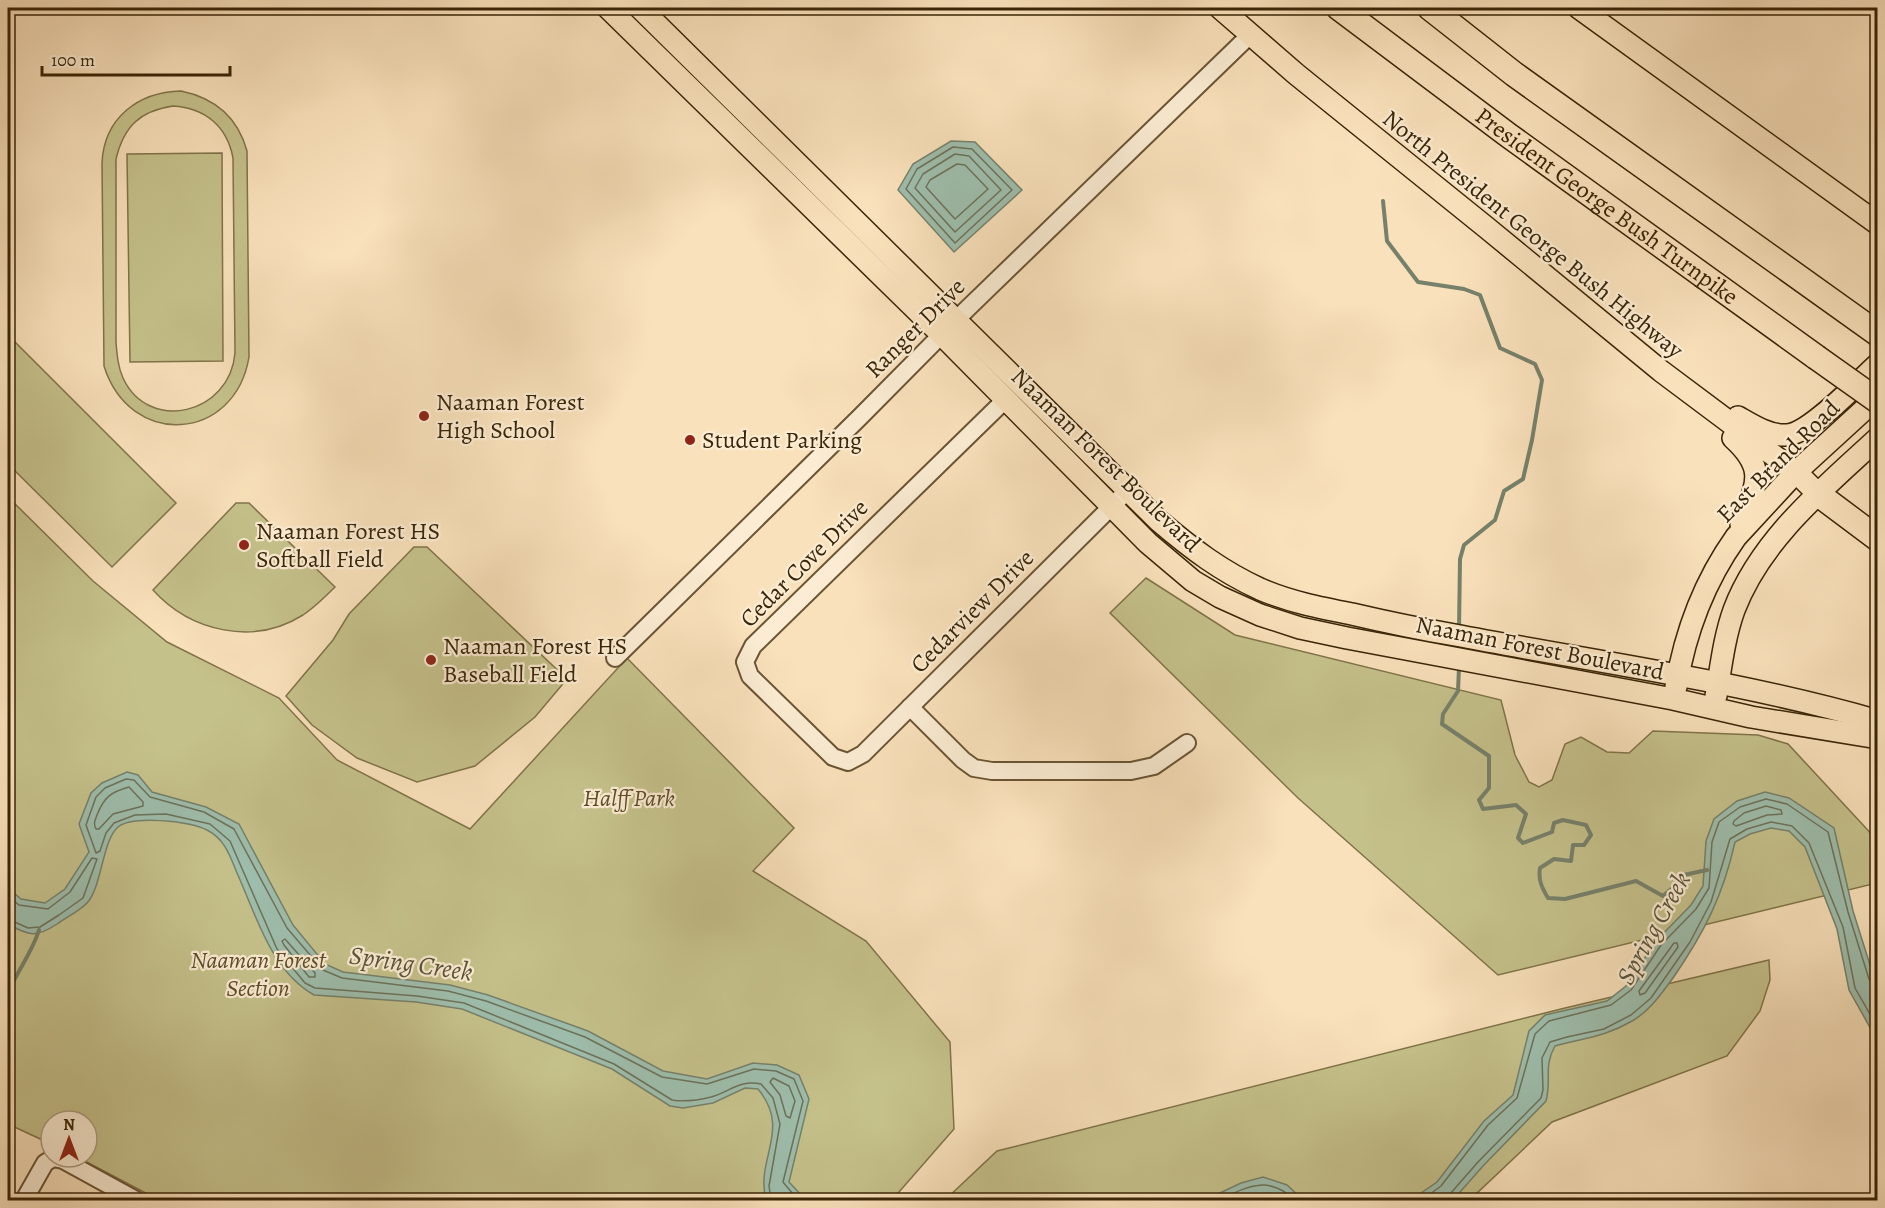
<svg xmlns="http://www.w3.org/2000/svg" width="1885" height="1208" font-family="Alegreya,serif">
<rect width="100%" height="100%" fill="#f9e1bb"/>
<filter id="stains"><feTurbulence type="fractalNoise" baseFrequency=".00333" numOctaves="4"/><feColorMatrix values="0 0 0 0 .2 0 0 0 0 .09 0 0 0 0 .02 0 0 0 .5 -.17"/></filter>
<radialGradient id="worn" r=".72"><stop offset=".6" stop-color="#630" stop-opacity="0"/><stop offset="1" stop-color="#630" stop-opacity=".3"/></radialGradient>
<!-- green -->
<g fill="#c5c18b" stroke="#807349" stroke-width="1.5" fill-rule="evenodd">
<path d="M181,91C215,98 238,118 247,151L249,357C235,442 130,449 104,366L102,163C104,118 138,92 181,91ZM173,106C205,108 227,126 233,158L235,353C230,414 149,434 123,378C118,367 117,355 116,342V159C124,126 140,111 173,106Z"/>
<path d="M222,153L223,361L130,362L127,154Z"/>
<path d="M8,335L176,503L112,567L8,464Z"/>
<path d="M8,497L93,581L167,642L279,698L337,760L470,829L627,658L794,828L753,871L866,941L950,1042L954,1129L892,1200H159L77,1157H87V1121H51V1144L8,1124Z"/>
<path d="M236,503H249L335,587C325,597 315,607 303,615C254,646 191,632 153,590Z"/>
<path d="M414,547H427L567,679L535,717L475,766L417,782L357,758L312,725L286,696L333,640L349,614Z"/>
<path d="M1146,578L1235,635L1501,700L1515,755L1529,782L1539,787L1552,780L1565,744L1581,737L1607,752L1629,753L1653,731L1758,735L1788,744L1877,840V883L1498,975L1298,798L1110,613Z"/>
<path d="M1769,960L1770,980L1760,1011L1727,1056L1552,1122L1474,1196L1473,1200H945L997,1151L1565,1008Z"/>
</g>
<!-- water -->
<g fill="#9ebead" stroke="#76816b" stroke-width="1.5">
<path d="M951,141L975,142L1022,190L954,252L898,190L913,164Z"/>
<path d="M127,772L138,775L152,792L206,807L239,824L293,925L325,964L343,972L450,985L488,995L588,1031L663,1071L707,1079L753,1063L777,1065L799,1075L809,1099L789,1182L802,1196L809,1200H766C755,1158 792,1130 758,1089L745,1088L713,1103L683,1108L670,1106L612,1069L462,1009L416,1002L314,995C271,971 256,915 237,873C230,856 225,839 207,830C190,821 132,815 118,827C102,841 102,887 87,903C80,911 66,917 57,924C36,938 29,936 8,924V888L21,899L45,903L65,889L89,852L79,824L91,793L102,783Z"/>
<path d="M1765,792L1789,798L1834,828L1853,911L1877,987V1040L1849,990L1837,929L1805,847L1789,831L1771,828L1750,834L1735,842C1723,896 1704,933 1673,978C1661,994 1650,1011 1632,1021C1605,1037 1584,1038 1555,1046C1543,1067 1552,1079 1546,1101L1483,1166L1453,1200H1411L1437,1182L1484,1121L1513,1095L1529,1031L1545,1015L1607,1001L1626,986L1656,941L1691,905L1703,886L1706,841L1714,819L1737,801Z"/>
<path d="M1263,1177L1287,1185L1301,1198V1200H1205L1241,1183Z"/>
</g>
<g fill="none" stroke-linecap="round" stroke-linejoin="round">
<!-- shore -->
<g stroke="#6c725a" stroke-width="1.5">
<path d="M953,147L972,149L1012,190L955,243L906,189L917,169Z"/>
<path d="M955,154L969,156L1001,190L955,232L915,188L923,174Z"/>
<path d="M957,164L965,165L988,189L955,219L926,187L930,180Z"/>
<path d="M129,787L143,802V806L113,814L99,829H96C93,823 95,821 97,815C104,797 111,792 129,787Z"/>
<path d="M1766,806L1781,810L1782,814L1767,815L1736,826L1733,824L1734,821L1744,813Z"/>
<path d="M8,896L19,905L48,909L70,892L92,858L97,859L83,898L59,915L40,927L28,928L8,919"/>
<path d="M285,939L315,973V977H309L284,945L282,941Z"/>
<path d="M1674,943H1677L1678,947L1645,993L1640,995L1639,991Z"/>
<path d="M773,1078L789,1086L795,1101L790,1118L786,1116L780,1095L770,1082Z"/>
<path d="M771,1200L769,1186L780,1124L773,1098L761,1084C741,1079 729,1092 711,1097C699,1100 684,1102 672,1100L614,1064L464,1003L417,996L315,988L305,983L277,949L230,841L210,824L166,814L135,815L114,823L106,833L100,851L96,853L86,825L96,797L105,788L126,779L134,780L150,797L204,812L234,829L287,928L323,970L342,978L448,991L486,1001L585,1037L662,1077L707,1084L754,1069L776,1071L794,1079L803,1101L783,1182L798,1200"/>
<path d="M1219,1200C1249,1186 1268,1175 1295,1200"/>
<path d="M1422,1200L1441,1186L1488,1125L1517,1098L1535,1034L1549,1021L1611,1005L1631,990L1661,945L1696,909L1709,888L1712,842L1719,822L1740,807L1766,799L1787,804L1828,832L1848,912L1869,979L1872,983L1878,984"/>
<path d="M1449,1200L1450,1194L1478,1162L1541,1098L1543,1090L1542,1058L1550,1042L1567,1037L1604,1029L1631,1015L1651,998L1690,942L1711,902L1730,839L1747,829L1771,822L1792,826L1809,843L1843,927L1855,988L1878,1028"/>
</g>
<!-- stream -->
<g stroke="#76816b" stroke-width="4">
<path d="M1383,201L1387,241L1418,282L1464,289L1480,295L1500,348L1535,364L1542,380L1532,440L1523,479L1504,491L1495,520L1464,545L1460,559L1459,630"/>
<path d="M1459,667L1458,691L1443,714L1442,724L1489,756V788L1479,800L1483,809L1516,805L1526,814L1518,838L1523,843L1552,832L1554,823L1563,820L1586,825L1591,835L1584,845H1573L1571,861L1554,859L1540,868C1538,880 1542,888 1548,898L1565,899L1636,881L1663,896L1676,885L1679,876L1707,870"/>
<path d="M8,993C17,971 32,953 39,930"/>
</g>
<defs>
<g id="minor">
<path d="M1006,399L753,646L745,662L750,676L833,757L848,762L863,754L1120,498"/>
<path d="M615,658L860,417L966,310L1251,34"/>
<path d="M910,707L963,760L974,768L992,771H1131L1154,766L1187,743"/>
<path d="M24,1200L45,1163L53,1158L63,1160L136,1200"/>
</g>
<g id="major">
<path d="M608,8L942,335L1148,543L1193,581L1220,597L1260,615L1300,628L1347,638L1673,699L1751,717L1878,738"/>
<path d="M640,8L1159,521C1192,549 1221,571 1260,589C1290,602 1321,608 1352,614C1386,622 1420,629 1455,635C1596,662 1739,681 1878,721"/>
<path d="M1220,8L1296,74L1487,228L1661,371L1796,472L1818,494"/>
<path d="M1579,8L1878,224"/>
<path d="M1738,417C1752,425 1769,436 1786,435C1809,435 1859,381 1878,364"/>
<path d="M1733,438C1768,470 1756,485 1741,524"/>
<path d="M1676,687C1685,633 1704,582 1736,537L1796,472L1878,397"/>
<path d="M1716,696C1721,667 1724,638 1734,610C1761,539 1824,488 1878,438"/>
</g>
<g id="highway">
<path id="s1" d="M1339,8L1508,135L1816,357"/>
<path d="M1430,8L1514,74L1878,334"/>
<path d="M1818,494L1878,539"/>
</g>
</defs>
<!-- minor casing -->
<use href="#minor" stroke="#6a5434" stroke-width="20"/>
<!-- major casing -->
<use href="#major" stroke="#3a2507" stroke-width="24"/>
<!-- highway casing -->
<use href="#highway" stroke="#3a2507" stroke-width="27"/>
<!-- minor -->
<use href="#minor" stroke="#fbecd3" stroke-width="16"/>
<!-- major -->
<use href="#major" stroke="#f9e1bb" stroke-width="21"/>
<!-- highway -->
<use href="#highway" stroke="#f9e1bb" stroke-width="24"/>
<defs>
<path id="highway-bridge" d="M1816,357L1878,401"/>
</defs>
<!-- highway-bridge casing -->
<use href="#highway-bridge" stroke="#3a2507" stroke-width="27" stroke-linecap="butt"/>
<!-- highway-bridge -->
<use href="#highway-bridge" stroke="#f9e1bb" stroke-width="24"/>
</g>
<!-- markers -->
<g fill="#8f2418" stroke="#fbecd3" stroke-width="2">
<circle cx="424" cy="416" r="6"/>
<circle cx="690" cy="440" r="6"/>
<circle cx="244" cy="545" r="6"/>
<circle cx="431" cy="660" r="6"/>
</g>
<g text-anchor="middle" stroke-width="4.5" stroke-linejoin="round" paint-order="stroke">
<!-- street labels -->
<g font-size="24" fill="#3a2507" stroke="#fbecd3">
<text dy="8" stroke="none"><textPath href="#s1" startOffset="333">President George Bush Turnpike</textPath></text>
<text transform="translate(1533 234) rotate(39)" y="8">North President George Bush Highway</text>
<text transform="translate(915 328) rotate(-45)" y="8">Ranger Drive</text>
<text transform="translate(1106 460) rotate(44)" y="8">Naaman Forest Boulevard</text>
<text transform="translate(1778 461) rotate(-45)" y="8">East Brand Road</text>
<text transform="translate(804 563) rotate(-45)" y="8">Cedar Cove Drive</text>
<text transform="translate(972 611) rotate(-45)" y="8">Cedarview Drive</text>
<text transform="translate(1540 648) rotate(11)" y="8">Naaman Forest Boulevard</text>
</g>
<!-- poi labels -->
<g font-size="24" fill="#3a2507" stroke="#fbecd3" text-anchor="start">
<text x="436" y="410">Naaman Forest<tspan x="436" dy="28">High School</tspan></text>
<text x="702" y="448">Student Parking</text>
<text x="256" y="539">Naaman Forest HS<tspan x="256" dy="28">Softball Field</tspan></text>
<text x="443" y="654">Naaman Forest HS<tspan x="443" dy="28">Baseball Field</tspan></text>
</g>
<!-- park labels -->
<g font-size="24" font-style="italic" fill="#5d4c28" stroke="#fbecd3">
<text x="629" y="806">Halff Park</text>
<text x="258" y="968">Naaman Forest<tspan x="258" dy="28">Section</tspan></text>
</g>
<!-- water labels -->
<g font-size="26" font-style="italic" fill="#585339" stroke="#fbecd3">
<text transform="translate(1653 928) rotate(-61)" y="9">Spring Creek</text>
<text transform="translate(411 963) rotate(8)" y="9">Spring Creek</text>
</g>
</g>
<!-- margin -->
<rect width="1885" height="1208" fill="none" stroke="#f9e1bb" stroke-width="30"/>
<rect x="9" y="9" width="1867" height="1190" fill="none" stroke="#3a2507" stroke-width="3"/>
<rect x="15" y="15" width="1855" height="1178" fill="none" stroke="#3a2507" stroke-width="1.5"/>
<!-- north arrow -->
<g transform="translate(69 1139)"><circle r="28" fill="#fbecd3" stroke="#ae9c81" stroke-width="1.5"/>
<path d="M0-4.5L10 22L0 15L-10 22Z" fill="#8f2418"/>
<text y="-9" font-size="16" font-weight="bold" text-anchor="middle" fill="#3a2507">N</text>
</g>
<!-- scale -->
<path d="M42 66v9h188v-9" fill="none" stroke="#3a2507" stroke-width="3"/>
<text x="51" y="66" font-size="18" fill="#3a2507" stroke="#fbecd3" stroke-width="4.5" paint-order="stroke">100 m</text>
<rect width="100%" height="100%" filter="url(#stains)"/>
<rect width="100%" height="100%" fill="url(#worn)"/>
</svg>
